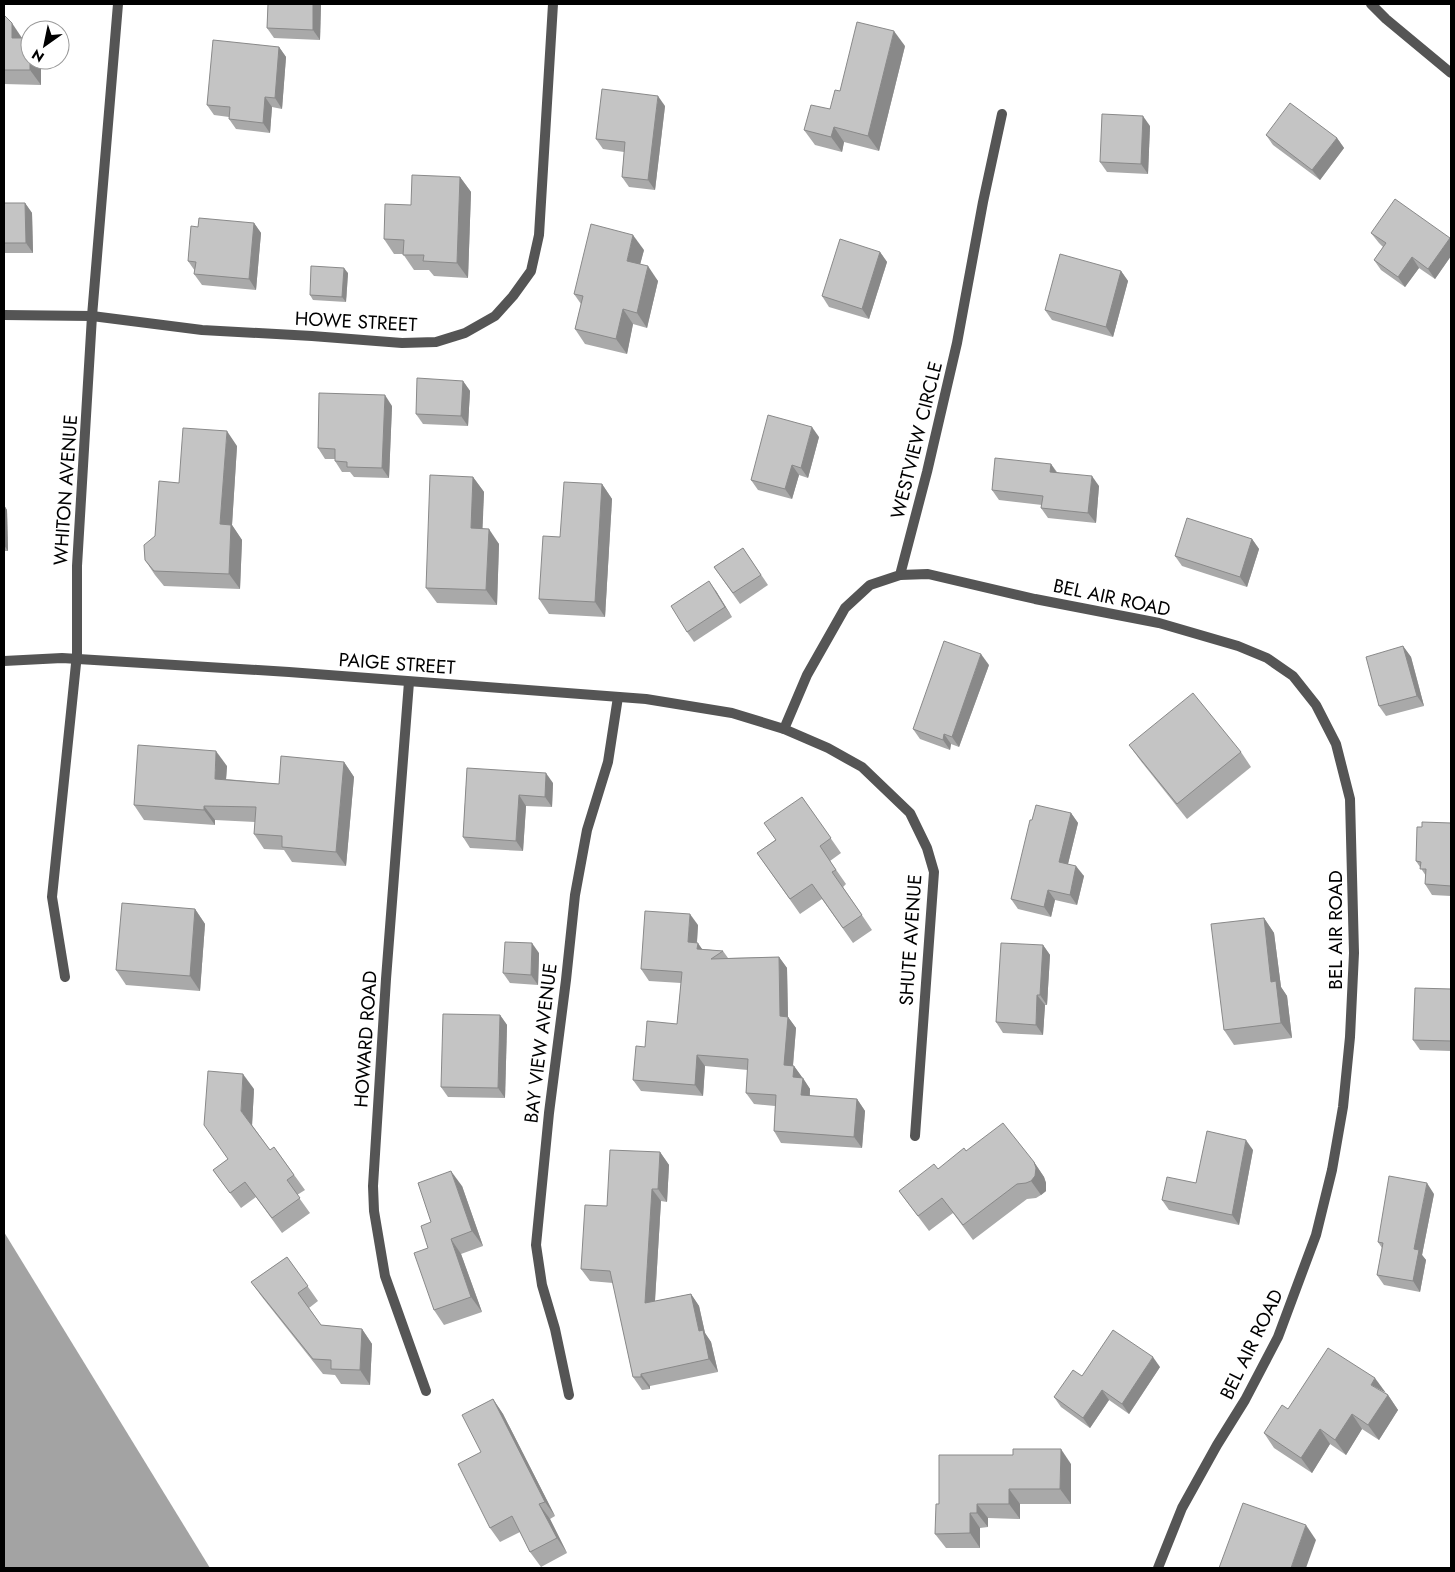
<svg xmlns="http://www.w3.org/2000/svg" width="1455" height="1572" font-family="Jost,sans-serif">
<rect width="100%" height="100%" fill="#fff"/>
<!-- water -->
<path fill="#a3a3a3" d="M4,1232L210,1568H4Z"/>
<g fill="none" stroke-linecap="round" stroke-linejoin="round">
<!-- street -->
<g stroke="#555" stroke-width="10">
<path d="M1371,4L1386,19L1451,73"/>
<path d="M4,315L92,316L202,330L312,336L402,343L436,342L465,333L495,316L513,296L531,271L539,235L553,4"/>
<path d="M900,575L928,574L1035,599L1159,623L1238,646L1267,658L1293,676L1316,705L1336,744L1350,799L1354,953L1350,1037L1343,1107L1332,1170L1316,1235L1278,1337L1245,1400L1217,1445L1182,1508L1158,1568"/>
<path d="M4,661L62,658L289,672L646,699L732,713L784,729L828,748L862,767L910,813L927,848L934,872L915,1136"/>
<path d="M409,682L386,979L373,1186L374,1211L385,1276L426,1391"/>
<path d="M784,729L807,675L845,608L870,585L900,575L927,472L957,343L983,202L1002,114"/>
<path d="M65,977L52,897L77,654V566L92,316L118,4"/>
<path d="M569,1395L555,1329L542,1285L536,1245L549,1113L566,980L575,895L587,830L608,762L618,697"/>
</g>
</g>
<!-- wall -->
<g fill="#a9a9a9">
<path d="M268,4H321L320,40L274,38L267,28Z"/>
<path d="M4,15L30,60H41V85L4,84V97Z"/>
<path d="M905,46L879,151L844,142L842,152L815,145L804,130L830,109L840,91Z"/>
<path d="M279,47L286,57L282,109L272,107L270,133L236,129L229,119V117L214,115L207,105Z"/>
<path d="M665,106L655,190L629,187L622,177L624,152L603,149L596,139Z"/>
<path d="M1150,126L1148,174L1107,172L1100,162Z"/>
<path d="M1266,135L1337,138L1344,148L1320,180L1273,145Z"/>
<path d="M460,177L471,192L468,278L434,276L429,270H414L403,254H394L384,239L411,205Z"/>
<path d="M4,199V203H25L32,213L33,253H4Z"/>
<path d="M254,223L261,233L256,290L202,285L194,274L195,271L188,261L198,227Z"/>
<path d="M1371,233L1450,238L1451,240V256L1435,279L1419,268L1405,287L1381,270L1374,260L1383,247L1379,243Z"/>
<path d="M644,250L640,264L658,281L647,328L633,324L627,354L585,344L575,329L581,304L574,294Z"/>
<path d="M880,252L887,262L869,319L829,307L822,296Z"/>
<path d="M1121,271L1128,281L1113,337L1052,320L1045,310Z"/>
<path d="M348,273L346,302L313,300L310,295Z"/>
<path d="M463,381L470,391L468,426L423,424L416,414Z"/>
<path d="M392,406L389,478L354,477L350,472H342L335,461V459H325L318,448Z"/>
<path d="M819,437L808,478L799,475L792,499L758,490L751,480Z"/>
<path d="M237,446L232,525L242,540L240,589L164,586L155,575L145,560L155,536L179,483Z"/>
<path d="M1051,464L1057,472L1099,486L1096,523L1048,518L1041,508L1042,505L999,500L992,490Z"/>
<path d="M473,477L484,492L482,528L499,544L497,605L437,603L426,588Z"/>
<path d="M602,484L612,499L605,617L549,614L539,599L560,537Z"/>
<path d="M4,505L7,510L8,551H4Z"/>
<path d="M1252,539L1259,549L1247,587L1182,566L1175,556Z"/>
<path d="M743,548L768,585L740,604L714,567Z"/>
<path d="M716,591L732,617L694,642L687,632Z"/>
<path d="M1403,646L1411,657L1424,706L1386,716L1379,706Z"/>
<path d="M989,665L959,747L951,744L950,750L920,739L913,729Z"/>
<path d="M1129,745L1241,752L1251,767L1187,819L1140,760Z"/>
<path d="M344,762L354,777L346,866L292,862L284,850L264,849L254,834L255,822L215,820V825L144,820L134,805L227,766L226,779L279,784Z"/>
<path d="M467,768L553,783L552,807L526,806L523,851L470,848L463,837Z"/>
<path d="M802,797L841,853L830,861L846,884L843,887L872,930L853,943L822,899L800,914L757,853L775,840Z"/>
<path d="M1071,813L1078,823L1068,864L1084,876L1077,905L1055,900L1051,917L1018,909L1011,899L1032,820Z"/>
<path d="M1451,823V896L1432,895L1425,884L1426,876L1416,861L1422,827Z"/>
<path d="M195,909L205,924L200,991L126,985L116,970Z"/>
<path d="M1264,918L1274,933L1281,987L1287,996L1292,1038L1234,1045L1224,1030Z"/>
<path d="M698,925L697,943L702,949L723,951L728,958L779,957L787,968L788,1017L796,1028L793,1066H794L810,1089V1096L857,1099L865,1111L862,1148L781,1143L774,1131L775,1106L754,1104L746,1093L748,1070L705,1066L703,1096L641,1091L633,1080L645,1047L677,1024L681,983L649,981L641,969Z"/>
<path d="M1043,945L1050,955L1047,1005H1045L1043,1035L1003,1033L996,1022Z"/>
<path d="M539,953L538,985L510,983L503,973Z"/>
<path d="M1451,989V1051L1420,1050L1413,1040Z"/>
<path d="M500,1015L507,1025L505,1098L448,1097L441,1087Z"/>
<path d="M254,1089L252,1125L270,1150L274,1147L305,1190L297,1195L310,1213L282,1233L256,1197L241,1208L213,1170L228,1159Z"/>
<path d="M1253,1150L1239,1225L1169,1210L1162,1200L1196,1183Z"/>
<path d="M966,1151L1034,1162L1044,1177L1046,1183V1191L1041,1195L1036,1198L1027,1199L973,1240L953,1213L929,1231L899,1191L938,1169Z"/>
<path d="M660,1152L669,1165L667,1202L661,1201L655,1301L691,1294L699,1306L705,1333L711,1342L718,1372L650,1386V1389L642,1390L633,1377L613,1283L590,1281L581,1269L607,1206Z"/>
<path d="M462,1186L483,1246L461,1254L482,1312L444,1325L434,1310L428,1248L431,1222Z"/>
<path d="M1434,1194L1422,1255L1426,1260L1420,1292L1384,1285L1377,1275L1382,1248L1378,1242Z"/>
<path d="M287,1257L318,1301L309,1308L321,1325L362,1329L372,1344L370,1385L341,1384L335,1375L323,1374L262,1297L251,1282Z"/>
<path d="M1160,1367L1129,1414L1109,1400L1090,1428L1061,1407L1054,1397L1082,1376Z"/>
<path d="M1386,1393L1388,1395L1398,1410L1379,1440L1362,1429L1346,1455L1330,1444L1312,1473L1274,1448L1264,1433L1288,1409Z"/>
<path d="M493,1399L503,1414L555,1516L550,1519L567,1553L541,1567L530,1552L520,1532L500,1542L490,1528L481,1452Z"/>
<path d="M1071,1464V1504H1020V1519L988,1518V1527L980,1528V1548H946L935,1534L939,1504Z"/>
</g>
<!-- shaded-wall -->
<g fill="#898989">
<path d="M313,4H321L320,40L313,30Z"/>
<path d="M12,23L22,38H12Z"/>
<path d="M894,31L905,46L879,151L868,136Z"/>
<path d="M279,47L286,57L282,109L275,98Z"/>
<path d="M30,60H41V85L30,70Z"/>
<path d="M658,96L665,106L655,190L648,180Z"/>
<path d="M265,97L272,107L270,133L263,123Z"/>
<path d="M1143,116L1150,126L1148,174L1141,164Z"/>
<path d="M834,127L844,142L842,152L831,137Z"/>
<path d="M1337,138L1344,148L1320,180L1312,170Z"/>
<path d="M460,177L471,192L468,278L457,263Z"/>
<path d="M25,203L32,213L33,253L26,243Z"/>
<path d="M254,223L261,233L256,290L249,279Z"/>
<path d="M633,235L644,250L637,276L627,261Z"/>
<path d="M1450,238L1451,240V256L1435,279L1428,269Z"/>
<path d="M880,252L887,262L869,319L862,309Z"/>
<path d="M1412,257L1419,268L1405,287L1398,277Z"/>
<path d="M648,266L658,281L647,328L637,313Z"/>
<path d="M344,268L348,273L346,302L342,297Z"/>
<path d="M1121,271L1128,281L1113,337L1106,327Z"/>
<path d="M623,309L633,324L627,354L616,339Z"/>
<path d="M463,381L470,391L468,426L461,416Z"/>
<path d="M385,395L392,406L389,478L382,468Z"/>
<path d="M812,427L819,437L808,478L801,468Z"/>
<path d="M227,431L237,446L232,525L242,540L240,589L229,574L220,524Z"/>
<path d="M1051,464L1058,475L1050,472Z"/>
<path d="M792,465L799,475L792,499L785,489Z"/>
<path d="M1092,476L1099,486L1096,523L1088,513Z"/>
<path d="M473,477L484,492L482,543L471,528Z"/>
<path d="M602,484L612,499L605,617L595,602Z"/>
<path d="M4,505L7,510L8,551L4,545Z"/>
<path d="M489,529L499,544L497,605L486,590Z"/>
<path d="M1252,539L1259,549L1247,587L1240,577Z"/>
<path d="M709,581L716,591L732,617L725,607Z"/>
<path d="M1403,646L1411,657L1424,706L1417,696Z"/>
<path d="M981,654L989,665L959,747L952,737Z"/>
<path d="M944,734L951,744L950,750L943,740Z"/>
<path d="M216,751L227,766L225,794L215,779Z"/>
<path d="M344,762L354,777L346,866L336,852Z"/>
<path d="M546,773L553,783L552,807L545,797Z"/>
<path d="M519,795L526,806L523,851L516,841Z"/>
<path d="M204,806L215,820V825L204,810Z"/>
<path d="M1071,813L1078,823L1066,872L1059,862Z"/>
<path d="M1076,866L1084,876L1077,905L1070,895Z"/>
<path d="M1048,890L1055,900L1051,917L1044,907Z"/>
<path d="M195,909L205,924L200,991L190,976Z"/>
<path d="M690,914L698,925L696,954L688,942Z"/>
<path d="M1264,918L1274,933L1281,987L1287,996L1292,1038L1281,1023L1271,982Z"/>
<path d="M532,943L539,953L538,985L531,975Z"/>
<path d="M698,943L706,955L697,949Z"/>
<path d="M1043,945L1050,955L1047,1005L1040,995Z"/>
<path d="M779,957L787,968L788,1021V1017L796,1028L792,1076L784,1065L780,1016Z"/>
<path d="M1037,995L1045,1005L1043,1035L1036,1025Z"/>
<path d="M500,1015L507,1025L505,1098L498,1088Z"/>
<path d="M697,1055L705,1066L703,1096L695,1085Z"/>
<path d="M794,1066L802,1077L801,1088L793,1077Z"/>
<path d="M243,1074L254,1089L252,1126L241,1111Z"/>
<path d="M803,1078L810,1089L809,1107L801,1095Z"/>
<path d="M857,1099L865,1111L862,1148L854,1137Z"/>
<path d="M1246,1140L1253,1150L1239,1225L1232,1215Z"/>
<path d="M660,1152L669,1165L667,1202L658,1189Z"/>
<path d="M1034,1162L1044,1177L1046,1183V1191L1041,1195L1031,1181Z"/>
<path d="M451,1171L462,1186L483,1246L472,1231Z"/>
<path d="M1427,1183L1434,1194L1422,1255L1426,1260L1420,1292L1413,1281L1414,1249Z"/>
<path d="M652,1189L661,1201L654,1316L645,1303Z"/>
<path d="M451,1239L461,1254L482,1312L471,1297Z"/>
<path d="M691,1294L699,1306L705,1333L711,1342L718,1372L709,1359L699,1331Z"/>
<path d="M362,1329L372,1344L370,1385L360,1370Z"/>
<path d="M1153,1357L1160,1367L1129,1414L1122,1404Z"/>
<path d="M641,1374L650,1386V1389L641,1377Z"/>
<path d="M1375,1378L1386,1393L1371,1385Z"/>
<path d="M1102,1390L1109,1400L1090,1428L1083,1418Z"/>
<path d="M1388,1395L1398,1410L1379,1440L1368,1425Z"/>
<path d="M493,1399L503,1414L555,1516L545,1502Z"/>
<path d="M1352,1414L1362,1429L1346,1455L1335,1440Z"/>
<path d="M1320,1429L1330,1444L1312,1473L1301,1458Z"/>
<path d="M1061,1449L1071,1464V1504L1060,1489Z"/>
<path d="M1009,1489L1020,1504V1519L1009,1504Z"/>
<path d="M539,1504L550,1519L567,1553L557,1538Z"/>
<path d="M977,1504L988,1518V1527L977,1513Z"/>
<path d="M970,1513L980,1528V1548L970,1533Z"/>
<path d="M1306,1525L1316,1540L1306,1568H1291Z"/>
</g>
<!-- building -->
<g fill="#c4c4c4" stroke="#898989">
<path d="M268,4H313V30L267,28Z"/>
<path d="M4,15L12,23V38H30V70H4Z"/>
<path d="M857,22L894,31L868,136L834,127L831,137L804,130L811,105L830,109L835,90L840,91Z"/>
<path d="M213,40L279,47L275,98L265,97L263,123L229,119L230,107L207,105Z"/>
<path d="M602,89L658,96L648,180L622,177L625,142L596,139Z"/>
<path d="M1290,103L1337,138L1312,170L1266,135Z"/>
<path d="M1102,114L1143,116L1141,164L1100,162Z"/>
<path d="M412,175L460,177L457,263L423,261L424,255H403L404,240L384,239L385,204L411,205Z"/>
<path d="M1395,199L1450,238L1428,269L1412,257L1398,277L1374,260L1386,243L1371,233Z"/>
<path d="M4,203H25L26,243H4Z"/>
<path d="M199,218L254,223L249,279L194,274L196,262L188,261L191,226L198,227Z"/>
<path d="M591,224L633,235L627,261L648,266L637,313L623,309L616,339L575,329L583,296L574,294Z"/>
<path d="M840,239L880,252L862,309L822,296Z"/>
<path d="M1060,254L1121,271L1106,327L1045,310Z"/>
<path d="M311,266L344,268L342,297L310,295Z"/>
<path d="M417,378L463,381L461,416L416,414Z"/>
<path d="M319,393L385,395L382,468L347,467V462L335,461V449L318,448Z"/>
<path d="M768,415L812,427L801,468L792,465L785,489L751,480Z"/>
<path d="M183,428L227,431L220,524L231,525L229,574L154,571L145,560L144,545L155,536L159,481L179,483Z"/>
<path d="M995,458L1051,464L1050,472L1092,476L1088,513L1041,508L1043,496L992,490Z"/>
<path d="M430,475L473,477L471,528L489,529L486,590L426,588Z"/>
<path d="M564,482L602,484L595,602L539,599L543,536L560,537Z"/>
<path d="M1187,518L1252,539L1240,577L1175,556Z"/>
<path d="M743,548L761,575L733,593L714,567Z"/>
<path d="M709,581L725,607L687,632L671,606Z"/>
<path d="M944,641L981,654L952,737L944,734L943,740L913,729Z"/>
<path d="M1403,646L1417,696L1379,706L1366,657Z"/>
<path d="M1193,693L1241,752L1177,804L1129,745Z"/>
<path d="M138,745L216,751L215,779L279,784L281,756L344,762L336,852L282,847V836L254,834L256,807L204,806V810L134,805Z"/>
<path d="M467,768L546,773L545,797L519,795L516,841L463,837Z"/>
<path d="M802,797L831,838L820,846L836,870L832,872L862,915L843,928L812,884L790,899L757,853L776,840L764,823Z"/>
<path d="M1036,805L1071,813L1059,862L1076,866L1070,895L1048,890L1044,907L1011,899L1030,820H1032Z"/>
<path d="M1422,822L1451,823V886L1425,884L1426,869H1420L1421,862L1416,861L1417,827H1422Z"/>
<path d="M122,903L195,909L190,976L116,970Z"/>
<path d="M645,911L690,914L688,942L698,943L697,949L723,951L711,959L779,957L780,1016L788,1017L784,1065L794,1066L793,1077L803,1078L801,1095L857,1099L854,1137L774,1131L776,1095L746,1093L748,1059L697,1055L695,1085L633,1080L636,1046L645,1047L647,1021L677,1024L682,972L641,969Z"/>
<path d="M1264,918L1271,982L1276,981L1281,1023L1224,1030L1211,924Z"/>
<path d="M505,942L532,943L531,975L503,973Z"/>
<path d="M1001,943L1043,945L1040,995H1037L1036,1025L996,1022Z"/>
<path d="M1415,988L1451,989V1041L1413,1040Z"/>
<path d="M443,1014L500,1015L498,1088L441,1087Z"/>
<path d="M208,1071L243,1074L241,1111L270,1150L274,1147L294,1175L287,1180L300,1198L272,1218L245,1182L230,1193L213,1170L228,1159L204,1125Z"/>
<path d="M1003,1123L1034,1162L1036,1168L1035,1176L1031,1181L1026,1183L1017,1184L963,1225L942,1198L918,1216L899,1191L934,1164L938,1169L964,1148L966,1151Z"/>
<path d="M1207,1131L1246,1140L1232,1215L1162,1200L1167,1177L1196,1183Z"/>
<path d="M610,1150L660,1152L658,1189H652L645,1303L691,1294L699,1331L703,1330L709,1359L641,1374V1377H633L610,1271L581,1269L585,1205L607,1206Z"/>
<path d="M451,1171L472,1231L451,1239L471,1297L434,1310L414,1253L428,1248L421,1226L431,1222L418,1183Z"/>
<path d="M1389,1176L1427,1183L1414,1249L1419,1250L1413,1281L1377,1275L1383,1243L1378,1242Z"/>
<path d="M287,1257L308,1286L298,1293L321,1325L362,1329L360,1370L331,1369V1360L313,1359L251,1282Z"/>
<path d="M1113,1330L1153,1357L1122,1404L1102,1390L1083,1418L1054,1397L1073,1370L1082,1376Z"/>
<path d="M1328,1348L1375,1378L1371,1385L1388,1395L1368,1425L1352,1414L1335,1440L1320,1429L1301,1458L1264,1433L1282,1405L1288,1409Z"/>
<path d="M493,1399L545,1502L539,1504L557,1538L530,1552L512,1516L490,1528L458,1464L481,1452L462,1415Z"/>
<path d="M1013,1449H1061L1060,1489H1009V1504H977V1513H970V1533L935,1534L936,1504H939V1455H1013Z"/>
<path d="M1243,1503L1306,1525L1291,1568H1219Z"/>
</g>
<g text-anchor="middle" stroke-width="4" stroke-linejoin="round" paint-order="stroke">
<!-- street labels -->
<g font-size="19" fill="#000" stroke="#fff">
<text transform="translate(356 321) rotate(3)" y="7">HOWE STREET</text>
<text transform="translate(916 440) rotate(-76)" y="7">WESTVIEW CIRCLE</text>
<text transform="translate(65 490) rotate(-86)" y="7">WHITON AVENUE</text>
<text transform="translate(1112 597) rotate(12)" y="7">BEL AIR ROAD</text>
<text transform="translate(397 663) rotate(4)" y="7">PAIGE STREET</text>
<text transform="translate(1335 930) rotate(-90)" y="7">BEL AIR ROAD</text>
<text transform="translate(910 940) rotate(-86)" y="7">SHUTE AVENUE</text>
<text transform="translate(365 1039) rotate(-86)" y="7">HOWARD ROAD</text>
<text transform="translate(540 1043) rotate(-83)" y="7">BAY VIEW AVENUE</text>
<text transform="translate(1251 1344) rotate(-64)" y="7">BEL AIR ROAD</text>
</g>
</g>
<!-- border -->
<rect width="1455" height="1572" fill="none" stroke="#000000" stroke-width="10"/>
<!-- north arrow -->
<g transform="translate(45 45) rotate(213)"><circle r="24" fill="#ffffff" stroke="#999999"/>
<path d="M0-4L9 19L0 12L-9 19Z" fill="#000000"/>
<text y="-8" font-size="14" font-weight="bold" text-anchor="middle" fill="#000000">N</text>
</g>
</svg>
